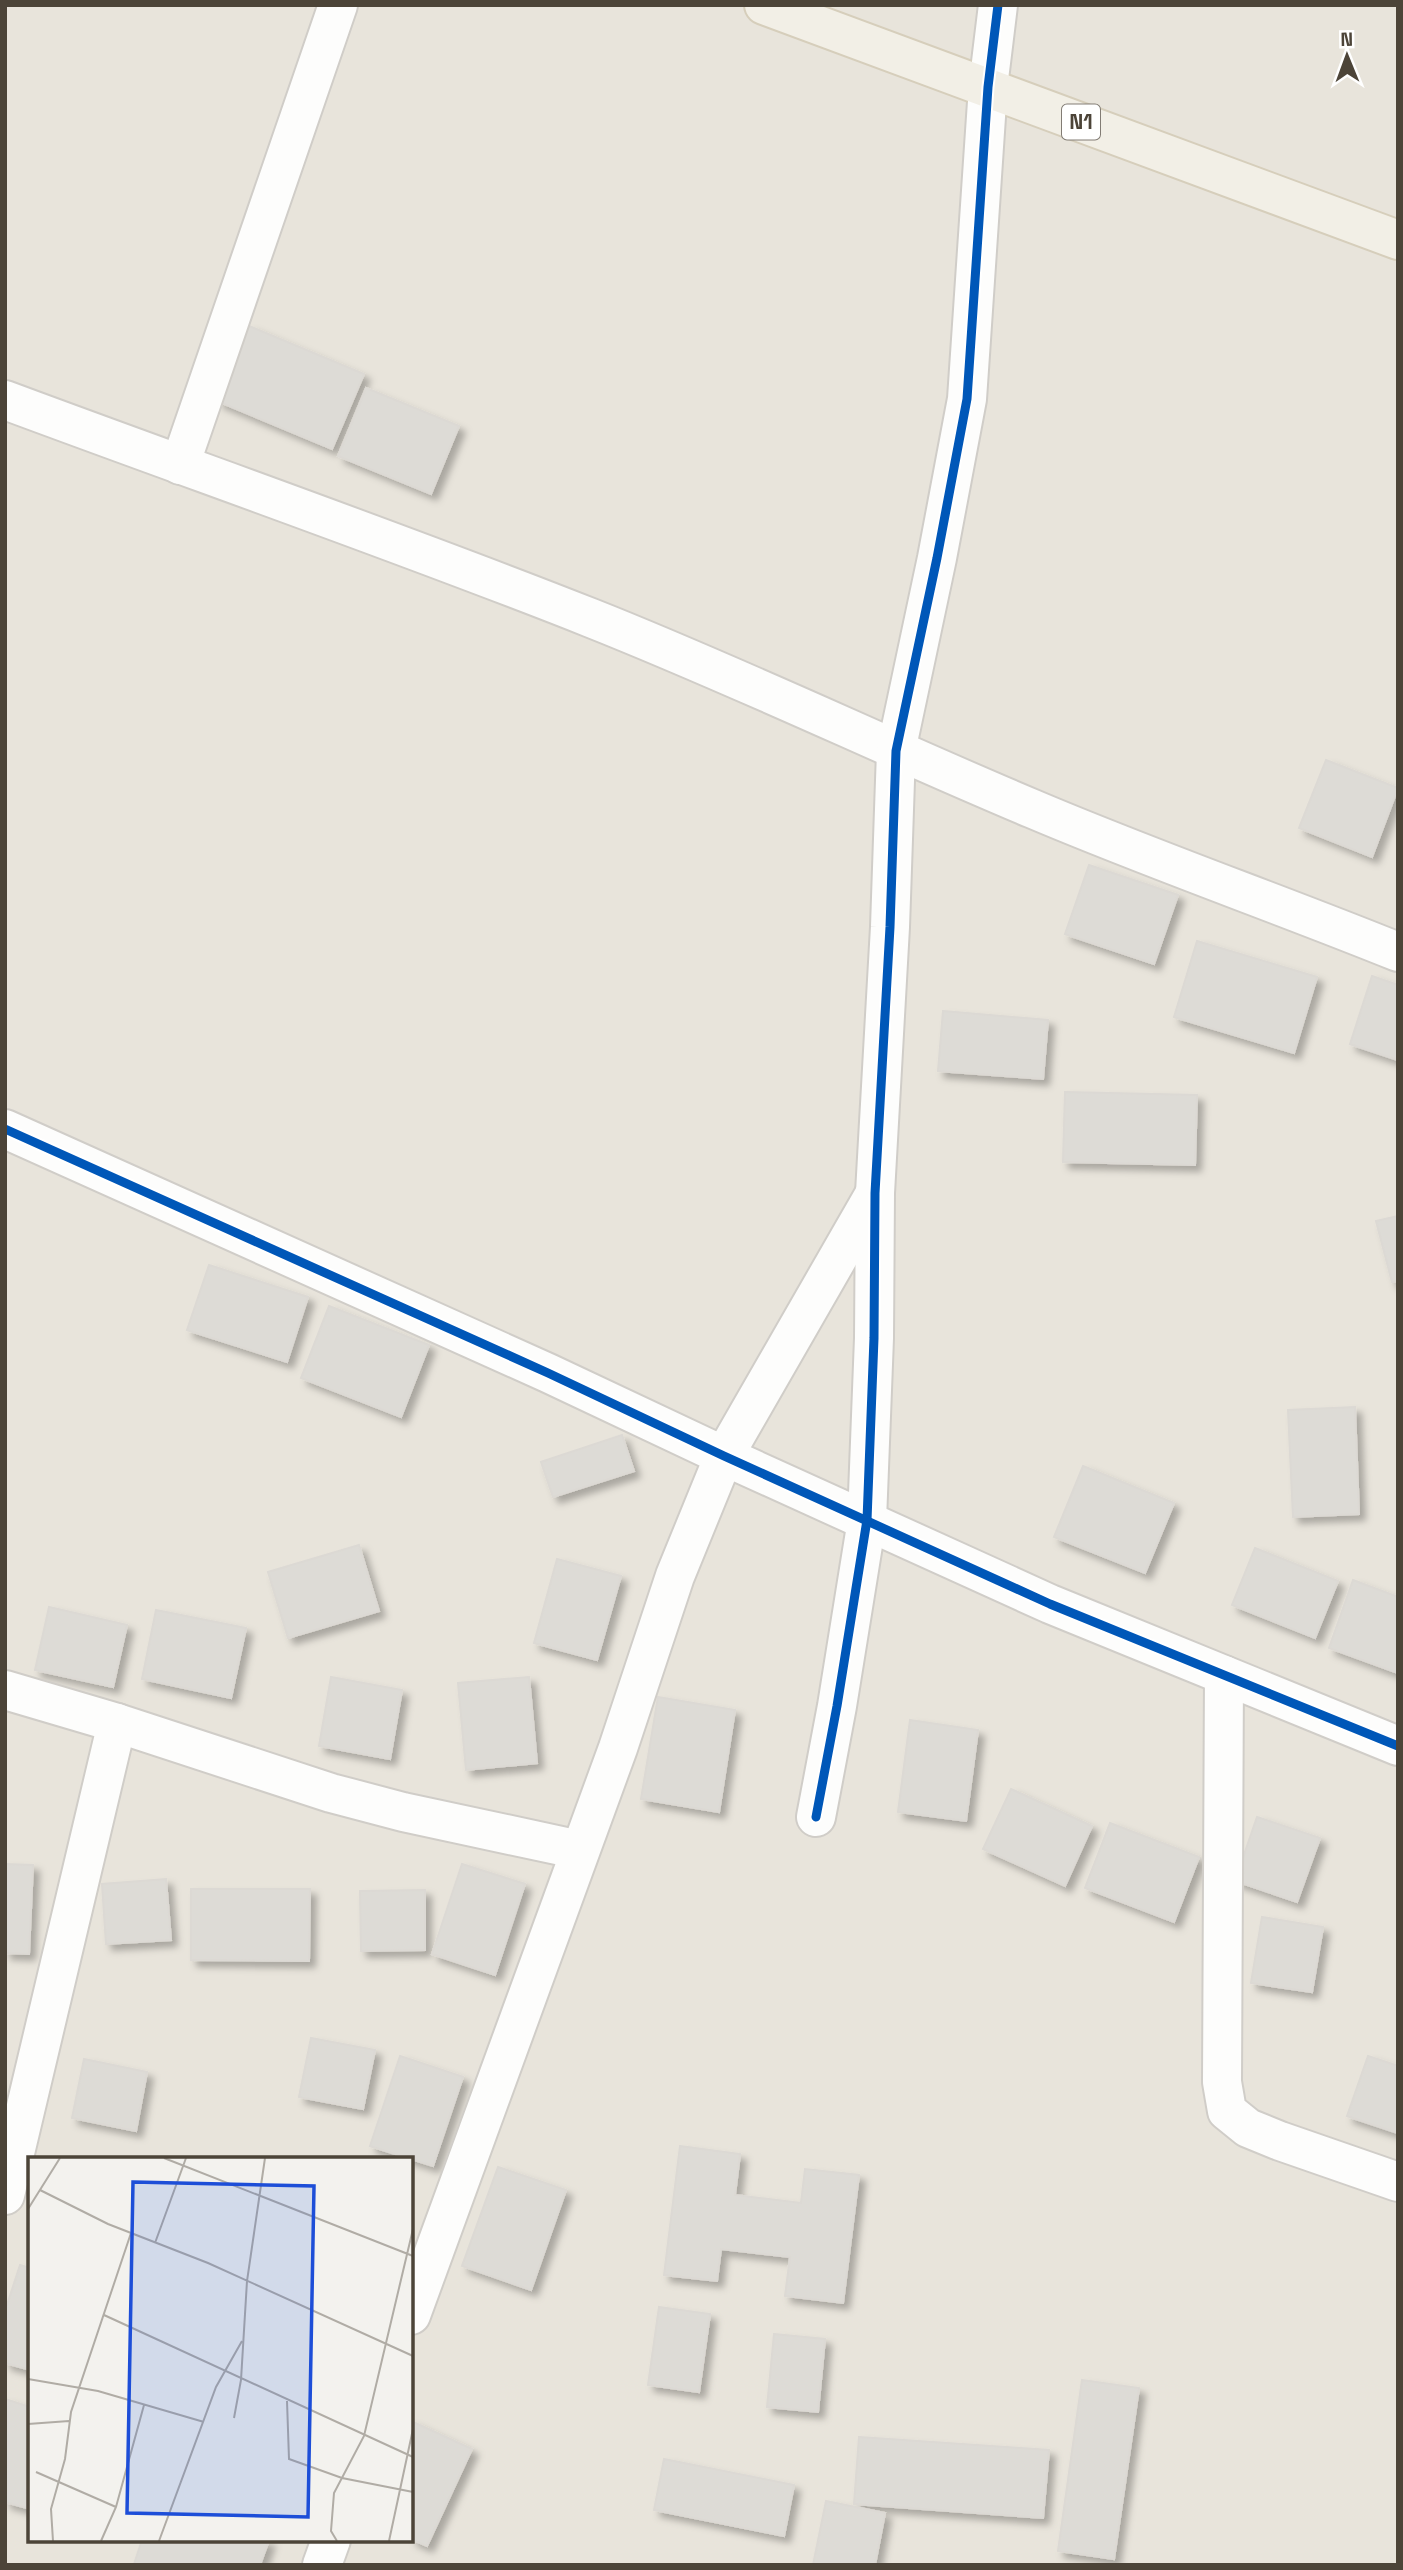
<svg xmlns="http://www.w3.org/2000/svg" width="1403" height="2570" font-family="'Space Grotesk',sans-serif">
<defs>
<filter id="shadow"><feDropShadow dx="6" dy="6" stdDeviation="3.5" flood-color="#0004"/></filter>
</defs>
<rect width="100%" height="100%" fill="#f3f2ee"/>
<!-- residential -->
<path fill="#e8e4db" fill-rule="evenodd" d="M5,5H1398V2565H5ZM30,2159H411V2540H30Z"/>
<!-- building -->
<g fill="#dddbd6" stroke="#dcd9d4" stroke-width="2" filter="url(#shadow)">
<path d="M249,326L364,374L332,449L217,401Z"/>
<path d="M366,388L459,426L431,494L338,456Z"/>
<path d="M1326,760L1398,788L1372,857L1299,828Z"/>
<path d="M1089,865L1178,895L1154,964L1065,934Z"/>
<path d="M1197,941L1317,977L1294,1053L1174,1017Z"/>
<path d="M1372,976L1398,985V1060L1350,1044Z"/>
<path d="M943,1011L1048,1020L1043,1079L938,1071Z"/>
<path d="M1065,1092L1197,1095L1195,1165L1063,1162Z"/>
<path d="M1398,1216V1281L1392,1282L1376,1221Z"/>
<path d="M209,1265L308,1297L287,1362L187,1330Z"/>
<path d="M329,1306L429,1345L401,1417L301,1378Z"/>
<path d="M1355,1407L1359,1514L1293,1517L1288,1410Z"/>
<path d="M622,1435L634,1471L553,1497L541,1462Z"/>
<path d="M1083,1466L1174,1503L1145,1573L1054,1537Z"/>
<path d="M359,1545L379,1611L288,1638L268,1572Z"/>
<path d="M1255,1548L1338,1581L1315,1638L1232,1605Z"/>
<path d="M557,1559L621,1576L597,1660L534,1643Z"/>
<path d="M1353,1580L1398,1597V1673L1329,1648Z"/>
<path d="M49,1607L127,1625L113,1687L35,1670Z"/>
<path d="M156,1610L246,1628L231,1698L142,1679Z"/>
<path d="M331,1677L402,1690L390,1759L319,1746Z"/>
<path d="M529,1677L537,1763L466,1770L458,1683Z"/>
<path d="M658,1697L735,1710L719,1812L641,1799Z"/>
<path d="M910,1720L978,1730L966,1821L898,1812Z"/>
<path d="M1011,1789L1092,1826L1065,1886L983,1849Z"/>
<path d="M1257,1817L1320,1838L1297,1902L1235,1881Z"/>
<path d="M1110,1823L1199,1857L1174,1922L1085,1888Z"/>
<path d="M5,1864L33,1865L29,1954L5,1953Z"/>
<path d="M462,1864L525,1884L495,1975L432,1954Z"/>
<path d="M166,1879L171,1940L106,1944L102,1884Z"/>
<path d="M191,1889H310L309,1961L191,1960Z"/>
<path d="M425,1890V1950L361,1951L360,1891Z"/>
<path d="M1262,1917L1323,1927L1312,1992L1251,1983Z"/>
<path d="M311,2038L375,2050L363,2109L299,2097Z"/>
<path d="M400,2056L463,2077L433,2166L370,2146Z"/>
<path d="M1368,2056L1398,2066V2133L1347,2116Z"/>
<path d="M84,2059L147,2072L136,2131L72,2118Z"/>
<path d="M680,2146L740,2154L735,2195L801,2203L805,2169L859,2175L843,2303L785,2296L790,2257L721,2249L717,2281L664,2275Z"/>
<path d="M498,2167L566,2190L531,2290L462,2266Z"/>
<path d="M20,2265L30,2268V2370L5,2363V2311Z"/>
<path d="M659,2307L710,2314L699,2392L648,2385Z"/>
<path d="M774,2334L825,2339L818,2412L767,2407Z"/>
<path d="M1082,2380L1139,2388L1114,2559L1058,2551Z"/>
<path d="M5,2399L30,2407V2509L5,2502Z"/>
<path d="M411,2421L472,2449L427,2546L411,2539Z"/>
<path d="M859,2437L1049,2450L1043,2518L854,2504Z"/>
<path d="M664,2459L794,2485L784,2536L654,2510Z"/>
<path d="M826,2501L885,2513L875,2565H813Z"/>
<path d="M142,2540H269L260,2565H137L134,2564Z"/>
</g>
<g fill="none" stroke-linecap="round" stroke-linejoin="round">
<defs>
<g id="minor">
<path d="M5,400C201,473 397,541 591,618C740,677 885,747 1033,809C1153,860 1277,903 1398,952"/>
<path d="M180,465L338,5"/>
<path d="M5,1129L548,1373L724,1456L1050,1604L1398,1746"/>
<path d="M1224,1675L1222,2082L1227,2111L1248,2128L1280,2141L1398,2182"/>
<path d="M5,1690L117,1723L331,1793L403,1812L580,1850"/>
<path d="M816,1817L837,1706L867,1520L874,1338L875,1193L890,927L896,751L937,558L967,399L988,87L998,5"/>
<path d="M5,2195L117,1723"/>
<path d="M411,2315L618,1748L675,1576L724,1456L874,1195"/>
<path d="M322,2565L331,2540"/>
</g>
<path id="major" d="M764,5L1398,240"/>
</defs>
<!-- minor casing -->
<use href="#minor" stroke="#d0cdc8" stroke-width="42"/>
<!-- major casing -->
<use href="#major" stroke="#d6cebb" stroke-width="42"/>
<!-- minor -->
<use href="#minor" stroke="#fdfdfc" stroke-width="38"/>
<!-- major -->
<use href="#major" stroke="#f2efe6" stroke-width="38"/>
<defs>
<g id="cycleway">
<path d="M5,1129L548,1373L724,1456L1050,1604L1398,1746"/>
<path d="M816,1817L837,1706L867,1520L874,1338L875,1193L890,927L896,751L937,558L967,399L988,87L998,5"/>
</g>
</defs>
<!-- cycleway casing -->
<use href="#cycleway" stroke="#fff" stroke-width="13"/>
<!-- cycleway -->
<use href="#cycleway" stroke="#0057b8" stroke-width="9"/>
</g>
<g text-anchor="middle" stroke-width="6" stroke-linejoin="round" paint-order="stroke">
<!-- shield labels -->
<rect fill="#fff" stroke="#827c74" stroke-width="2" x="1062" y="104.5" width="38" height="35" rx="5"/>
<g font-size="21" font-weight="bold" fill="#4c4438">
<text x="1081" y="129">N1</text>
</g>
</g>
<!-- overview -->
<g transform="translate(28 2157)">
<rect width="385" height="385" fill="#f3f2ee"/>
<path fill="none" stroke="#b0aca5" stroke-width="2" d="M136,1L385,99M12,33L80,67L180,106L385,199M0,52L32,1M127,86L158,1M76,158L385,300M0,222L70,234L176,265M259,244L261,302L314,321L385,335M206,261L213,223L219,124L237,1M0,267L41,264M8,315L88,350M25,384L23,352L37,302L43,255L103,76M73,384L88,350L116,248M131,384L188,230L214,184M309,384L303,374L306,336L336,279L385,72M361,384L385,272"/>
<path fill="#1d4ed8" fill-opacity="0.15" stroke="#1d4ed8" stroke-width="3.5" d="M105,25L286,29L280,360L99,356Z"/>
<rect width="385" height="385" fill="none" stroke="#4c4438" stroke-width="3.5"/>
</g>
<!-- border -->
<rect width="1403" height="2570" fill="none" stroke="#4c4438" stroke-width="14"/>
<!-- north arrow -->
<g transform="translate(1347 56) rotate(359)" stroke="#ffffff" stroke-width="5" paint-order="stroke">
<path d="M0-5L12 26L0 18L-12 26Z" fill="#4c4438"/>
<text y="-10" font-size="19" font-weight="bold" text-anchor="middle" fill="#4c4438">N</text>
</g>
</svg>
